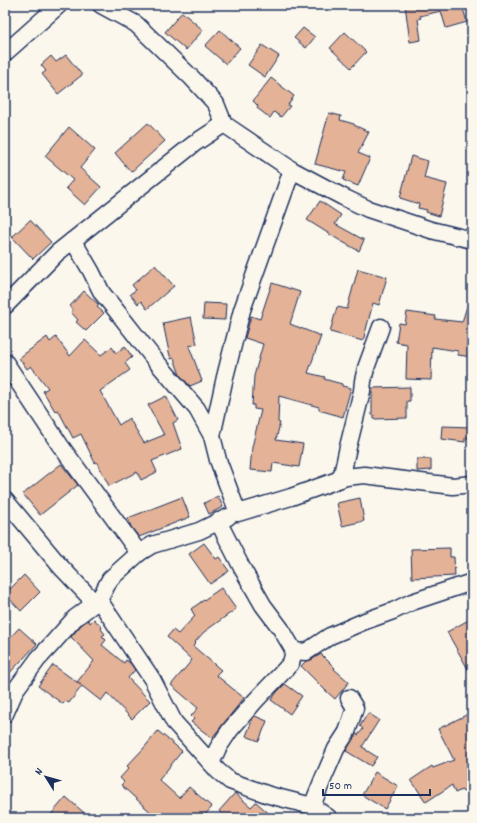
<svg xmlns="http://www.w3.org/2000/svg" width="477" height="823" font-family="Dekko,sans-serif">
<rect width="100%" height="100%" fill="#fbf7ec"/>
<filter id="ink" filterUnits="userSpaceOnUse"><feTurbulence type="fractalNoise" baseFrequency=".025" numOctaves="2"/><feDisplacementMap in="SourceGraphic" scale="8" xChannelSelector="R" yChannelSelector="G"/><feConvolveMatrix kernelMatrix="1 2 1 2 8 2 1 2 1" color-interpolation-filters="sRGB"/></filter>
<g filter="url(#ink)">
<!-- building -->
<g fill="#e4b296" stroke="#1b2f5e">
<path d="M405,5H462L467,22L446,28L441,11L420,16L421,18L418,19L421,40L410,42Z"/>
<path d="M182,12L203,30L186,50L165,32Z"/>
<path d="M303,28L315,37L306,48L294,38Z"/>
<path d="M220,30L240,48L226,64L205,46Z"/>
<path d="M345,32L366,52L351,68L330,48Z"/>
<path d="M262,45L279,56L265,77L248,65Z"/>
<path d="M66,55L82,75L58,94L42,74L46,71L41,65L51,56L56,62Z"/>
<path d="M271,78L294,96L288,105L290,106L281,117L274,112L270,118L257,108L258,106L253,101Z"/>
<path d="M329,113L341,116L340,120L354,124V125L369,132L358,153L370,158L358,186L343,180L346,172L315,164Z"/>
<path d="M148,123L165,141L131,172L115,153Z"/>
<path d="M69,127L95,150L80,168L101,187L85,205L66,188L73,180L45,156Z"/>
<path d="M411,156L428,161L424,178L447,184L439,216L426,212L427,210L418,208L419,204L400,198Z"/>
<path d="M320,201L341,215L335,224L364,240L359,251L339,240L307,220Z"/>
<path d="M30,220L51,242L33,259L12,237Z"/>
<path d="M155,265L174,286L147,309L141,301L138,304L130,294L136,290L132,285Z"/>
<path d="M358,269L387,277L379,305L373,303L363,341L330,332L337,307L347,309Z"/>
<path d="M272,283L300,292L290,324L321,336L308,373L325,377L324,379L342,384V386L351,388L343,417L319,410V407L279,396L278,422L280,423L276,440L303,444L299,467L273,463L272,472L250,470L252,447L261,410L254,409V405H252L254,376L263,344L245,338L251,316L260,319Z"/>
<path d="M84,291L99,305L97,307L104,313L86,331L76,322L78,320L71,312L73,310L70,306Z"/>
<path d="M469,300H472V357L458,355V351L432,347L431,380L406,379L407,344L396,342L399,323L405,324L407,312L436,316L435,319L462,322Z"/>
<path d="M204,303L226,304L225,320L203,319Z"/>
<path d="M191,317L197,344L189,346L202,381L190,386L180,375L174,358L171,359L169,352L163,323Z"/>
<path d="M47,337L50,342L56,337L70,356L85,340L101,355L112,347L116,353L125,346L132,357L125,363L130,370L100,391L119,425L129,418L144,443L164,435L148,405L166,396L178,420L173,423L182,449L152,461L157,472L141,480L137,472L109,486L97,462L95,463L81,434L73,438L58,410L55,411L43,391L48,388L31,366L27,369L19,358Z"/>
<path d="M410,387V401H407V418L374,419V415H372V388Z"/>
<path d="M442,426L472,427V438H465V442L441,439Z"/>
<path d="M417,459H431V470L417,471Z"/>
<path d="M61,464L78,485L40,515L23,494Z"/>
<path d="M218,496L223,507L209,514L204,503Z"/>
<path d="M182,497L190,517L139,537L131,527L128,518Z"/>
<path d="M360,498L364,521L342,526L337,503Z"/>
<path d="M204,543L216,559L219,557L229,571L210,584L189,554Z"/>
<path d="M450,548V557H454L455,576L412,578L411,549Z"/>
<path d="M24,575L40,592L21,611L5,594Z"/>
<path d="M221,588L236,609L204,632L195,642L196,643L193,646L221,670L216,675L244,698L212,738L191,722L194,719L191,716L198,708L171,685L192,660L167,637L173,630L178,634L195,616L191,609Z"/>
<path d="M472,618V676L447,632Z"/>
<path d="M94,619L102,628L101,629L105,634L102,636L106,640L102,645L124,663L126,660L131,664L135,670L128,678L150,701L132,719L107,693L101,701L82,686L69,703L65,701L63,704L38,686L53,665L81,685L77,682L94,661L71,637L81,625L88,620L90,623Z"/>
<path d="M19,628L37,644L5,678V643Z"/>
<path d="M321,654L335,668L334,669L349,682L335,699L325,690L301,666L306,661L311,660Z"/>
<path d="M285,684L302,696L290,714L271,700L277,692Z"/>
<path d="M472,712V789L463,792L462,790L455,793L452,785L426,802L411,780L432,766L433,768L454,760L438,729Z"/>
<path d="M368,713L379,720L362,747L366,749V750L377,757L371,766L346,751L356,734L358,735L363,729L360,726Z"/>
<path d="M255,716L267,721L259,741L246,736L253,718Z"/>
<path d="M158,731L182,751L159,780L179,798L189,787L212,807L202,818H157L121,785L124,782L120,778L129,768L127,766L143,749Z"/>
<path d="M375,772L398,786L385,809L362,795Z"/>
<path d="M235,793L251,807L256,802L274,818H226L219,811Z"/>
<path d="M66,797L90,818H48Z"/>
</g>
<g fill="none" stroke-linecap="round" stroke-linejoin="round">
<defs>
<g id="minor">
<path d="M101,5L136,24L192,78L216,104L224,124"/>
<path d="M5,53L59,5"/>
<path d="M292,170L242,310L225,377L212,436L218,460L238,513L291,497L346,477L364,475L453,486L472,484"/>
<path d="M72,241L78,249L91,271L102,293L115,309L155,360L197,409L212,436"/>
<path d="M5,306L57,253L195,143L224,124L292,170L343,197L368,209L431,230L472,240"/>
<path d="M5,362L60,445L139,553"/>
<path d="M340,479L343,470L348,447L362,391L363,381L366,368L381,327"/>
<path d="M5,500L60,566L95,603"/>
<path d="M218,521L242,568L263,605L281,629L294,651L306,652L330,636L365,621L393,611L412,602L469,583H472"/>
<path d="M99,600L110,579L139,553L152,545L199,531L228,517"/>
<path d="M5,714L16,689L38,659L51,645L75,618L99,600L152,679L174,722L218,771L230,781L269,795L312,806L329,818"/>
<path d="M211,763L218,748L230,730L256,700L279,676L291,663L294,651"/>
<path d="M312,806L323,779L336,749L347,732L355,708L349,698"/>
</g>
</defs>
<!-- minor casing -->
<use href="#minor" stroke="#1b2f5e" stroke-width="19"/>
<!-- minor -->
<use href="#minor" stroke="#fbf7ec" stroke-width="16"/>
</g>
</g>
<!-- margin -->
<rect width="477" height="823" fill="none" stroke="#fbf7ec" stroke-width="20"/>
<rect x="10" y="10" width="457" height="803" fill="none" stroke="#1b2f5e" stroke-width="1.5" filter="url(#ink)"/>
<!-- north arrow -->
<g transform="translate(46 777) rotate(307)" stroke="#fbf7ec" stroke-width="3" paint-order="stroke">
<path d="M0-3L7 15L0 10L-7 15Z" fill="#1b2f5e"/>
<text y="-6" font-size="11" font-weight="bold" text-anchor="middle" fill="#1b2f5e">N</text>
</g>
<!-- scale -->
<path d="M323 789v6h107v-6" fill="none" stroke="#1b2f5e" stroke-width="2"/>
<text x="329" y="789" font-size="12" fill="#1b2f5e" stroke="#fbf7ec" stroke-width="3" paint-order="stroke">50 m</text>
</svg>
